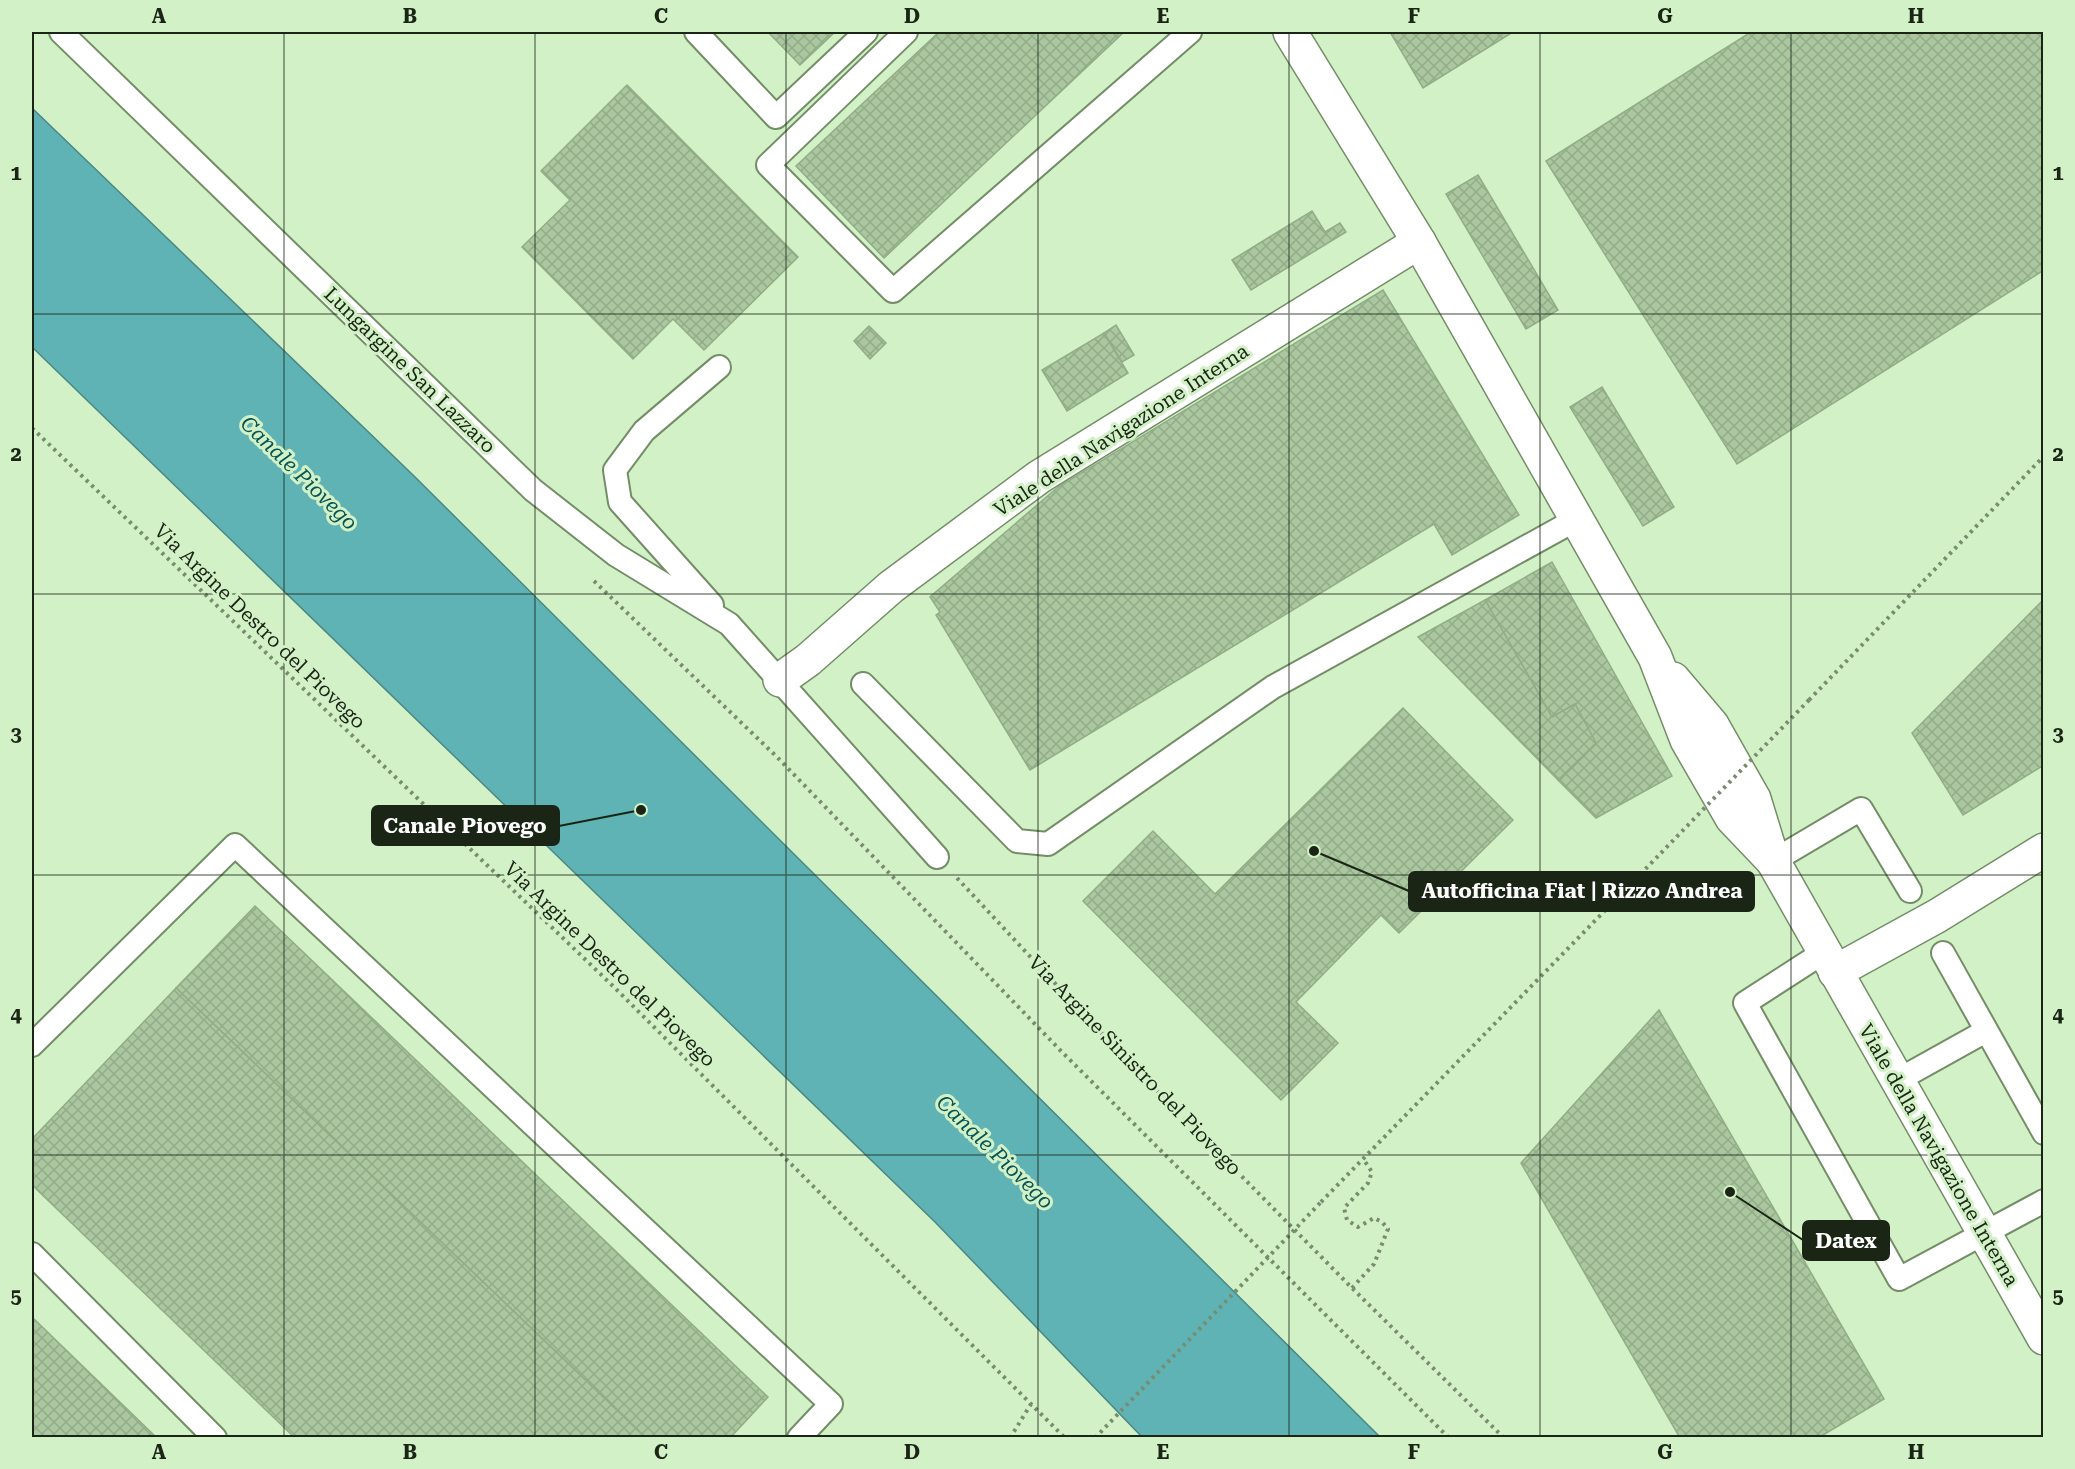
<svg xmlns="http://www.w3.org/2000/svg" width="2075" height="1469" font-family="'Roboto Serif',serif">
<defs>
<pattern id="building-cross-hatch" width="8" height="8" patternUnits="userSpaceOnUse" patternTransform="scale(1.5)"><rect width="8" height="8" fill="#aac79f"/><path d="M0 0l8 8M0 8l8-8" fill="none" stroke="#92ab88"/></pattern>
</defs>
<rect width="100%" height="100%" fill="#d3f1c7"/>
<!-- water -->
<path fill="#60b3b4" stroke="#4b8884" stroke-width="1.5" d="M32,108L413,475L1380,1437H1142L935,1222L32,347Z"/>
<!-- building -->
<g fill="url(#building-cross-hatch)" stroke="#91ad86" stroke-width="1.5">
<path d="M768,32H835L800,65Z"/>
<path d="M939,32H1124L884,258L796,166Z"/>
<path d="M1390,32H1513L1423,88Z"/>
<path d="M1751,32H2044V270L1737,464L1546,161Z"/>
<path d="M627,85L798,257L704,350L673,319L633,359L522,247L570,200L541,171Z"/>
<path d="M1478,175L1558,310L1526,329L1446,194Z"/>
<path d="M1312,211L1325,232L1340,223L1346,232L1251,290L1232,260Z"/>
<path d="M1383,290L1519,515L1452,555L1434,524L1030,770L936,615L940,612L930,597L1058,487Z"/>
<path d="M1116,325L1134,355L1122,362L1104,333Z"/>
<path d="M869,326L886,343L870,359L854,341Z"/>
<path d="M1104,333L1128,373L1067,411L1042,370Z"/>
<path d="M1602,387L1674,507L1643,526L1570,407Z"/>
<path d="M1552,562L1672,776L1596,818L1558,780L1596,743L1575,704L1552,717L1485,600Z"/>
<path d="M2044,599V765L1963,815L1912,733Z"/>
<path d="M1485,600L1552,717L1575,704L1596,743L1558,780L1418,637Z"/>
<path d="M1403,708L1513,820L1399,933L1381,915L1296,1002L1338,1043L1281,1100L1083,901L1153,831L1215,894Z"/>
<path d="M255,906L768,1397L730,1438H646L176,988Z"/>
<path d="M176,988L646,1438H295L32,1185V1139Z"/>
<path d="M1659,1010L1884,1399L1818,1438H1680L1521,1163Z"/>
<path d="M32,1317L157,1438H32Z"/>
</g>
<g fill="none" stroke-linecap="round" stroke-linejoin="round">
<defs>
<g id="service">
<path d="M61,32L533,490L616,555L729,624L937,857"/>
<path d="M696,32L776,117L866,32"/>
<path d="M906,32L768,165L893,291L1190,32"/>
<path d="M712,605L620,502L615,470L644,431L719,367"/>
<path d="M863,684L1017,841L1048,844L1273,687L1577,519"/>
<path d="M1773,861L1861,809L1910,891"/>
<path d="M1824,952L1745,1003L1899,1279L2044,1201"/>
<path d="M1943,953L2044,1133"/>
<path d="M32,1045L235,845L831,1404L799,1438"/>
<path d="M1898,1080L1986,1031"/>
<path d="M32,1254L215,1438"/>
</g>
<g id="minor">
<path d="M1290,32L1419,242L1655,657L1687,740L1732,818L1773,861"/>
<path d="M1673,679L1712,725L1754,799L1773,861L2044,1338"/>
<path d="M780,680L808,660L891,587L1039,477L1419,242"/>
<path d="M1835,972L1937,916L2044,850"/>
</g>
</defs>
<!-- service casing -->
<use href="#service" stroke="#738e67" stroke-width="26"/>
<!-- minor casing -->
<use href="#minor" stroke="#738e67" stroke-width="36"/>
<!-- path -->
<g stroke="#788c6f" stroke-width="4" stroke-dasharray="3 4.5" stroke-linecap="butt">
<path d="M32,428L616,989L1065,1438"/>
<path d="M594,581L777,757L1061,1051L1449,1438"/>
<path d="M1809,700L2044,456"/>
<path d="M957,878L1119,1052L1352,1288L1504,1438"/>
<path d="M1321,1202L1661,853"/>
<path d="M1352,1288L1374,1264L1388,1229L1382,1222L1374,1218L1358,1227L1347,1220L1344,1208L1368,1183L1372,1172L1364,1160"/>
<path d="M1010,1438L1031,1404"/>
</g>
<!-- service -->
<use href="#service" stroke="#fff" stroke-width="22"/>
<!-- minor -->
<use href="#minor" stroke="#fff" stroke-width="33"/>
<!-- path-bridge -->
<g stroke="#788c6f" stroke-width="4" stroke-dasharray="3 4.5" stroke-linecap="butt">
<path d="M1661,853L1809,700"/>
<path d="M1095,1438L1321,1202"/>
</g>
</g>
<!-- grid -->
<path fill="none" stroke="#1a2515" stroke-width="1.5" stroke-opacity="0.55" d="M284,32V1438M535,32V1438M786,32V1438M1038,32V1438M1289,32V1438M1540,32V1438M1791,32V1438M32,314H2044M32,594H2044M32,875H2044M32,1155H2044"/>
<g text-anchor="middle" stroke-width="6" stroke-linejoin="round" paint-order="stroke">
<!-- street labels -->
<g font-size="20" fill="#1a2515" stroke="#d3f1c7">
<text transform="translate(410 370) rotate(44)" y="7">Lungargine San Lazzaro</text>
<text transform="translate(1121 430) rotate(-33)" y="7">Viale della Navigazione Interna</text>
<text transform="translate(260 626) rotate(44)" y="7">Via Argine Destro del Piovego</text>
<text transform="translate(610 964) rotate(44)" y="7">Via Argine Destro del Piovego</text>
<text transform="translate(1135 1065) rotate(46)" y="7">Via Argine Sinistro del Piovego</text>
<text transform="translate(1939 1155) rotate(60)" y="7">Viale della Navigazione Interna</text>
</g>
<!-- water labels -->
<g font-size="21" font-style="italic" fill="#075455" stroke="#d3f1c7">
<text transform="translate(299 473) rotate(44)" y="7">Canale Piovego</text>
<text transform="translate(995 1152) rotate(44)" y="7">Canale Piovego</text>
</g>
</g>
<!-- callouts -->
<path fill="none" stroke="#1a2515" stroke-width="2" d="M641 810L559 826M1314 851L1409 891M1730 1192L1803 1240"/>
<g fill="#1a2515" stroke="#d3f1c7" stroke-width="2">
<circle cx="641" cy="810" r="6"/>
<circle cx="1314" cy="851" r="6"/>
<circle cx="1730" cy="1192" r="6"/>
</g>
<g fill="#1a2515" stroke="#1a2515" stroke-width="2">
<rect x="372" y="806" width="187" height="39" rx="6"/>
<rect x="1409" y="872" width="345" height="39" rx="6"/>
<rect x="1803" y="1221" width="86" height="39" rx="6"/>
</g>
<g font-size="21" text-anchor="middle" font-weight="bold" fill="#fff">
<text x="465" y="833">Canale Piovego</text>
<text x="1582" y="898">Autofficina Fiat | Rizzo Andrea</text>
<text x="1846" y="1248">Datex</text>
</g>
<!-- border -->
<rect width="2075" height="1469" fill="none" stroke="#d3f1c7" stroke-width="66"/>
<rect x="33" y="33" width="2009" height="1403" fill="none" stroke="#1a2515" stroke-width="2"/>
<g font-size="20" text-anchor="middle" font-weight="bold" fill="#1a2515">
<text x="159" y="23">A</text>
<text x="410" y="23">B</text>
<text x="661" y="23">C</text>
<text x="912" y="23">D</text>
<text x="1163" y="23">E</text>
<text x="1414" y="23">F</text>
<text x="1665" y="23">G</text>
<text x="1916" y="23">H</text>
<text x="16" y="180">1</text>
<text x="2058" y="180">1</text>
<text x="16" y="461">2</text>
<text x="2058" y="461">2</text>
<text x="16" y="741">3</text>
<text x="2058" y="741">3</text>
<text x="16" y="1022">4</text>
<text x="2058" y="1022">4</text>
<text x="16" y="1303">5</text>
<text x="2058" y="1303">5</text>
<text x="159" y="1459">A</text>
<text x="410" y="1459">B</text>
<text x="661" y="1459">C</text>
<text x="912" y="1459">D</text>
<text x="1163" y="1459">E</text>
<text x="1414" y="1459">F</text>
<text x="1665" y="1459">G</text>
<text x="1916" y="1459">H</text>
</g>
</svg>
